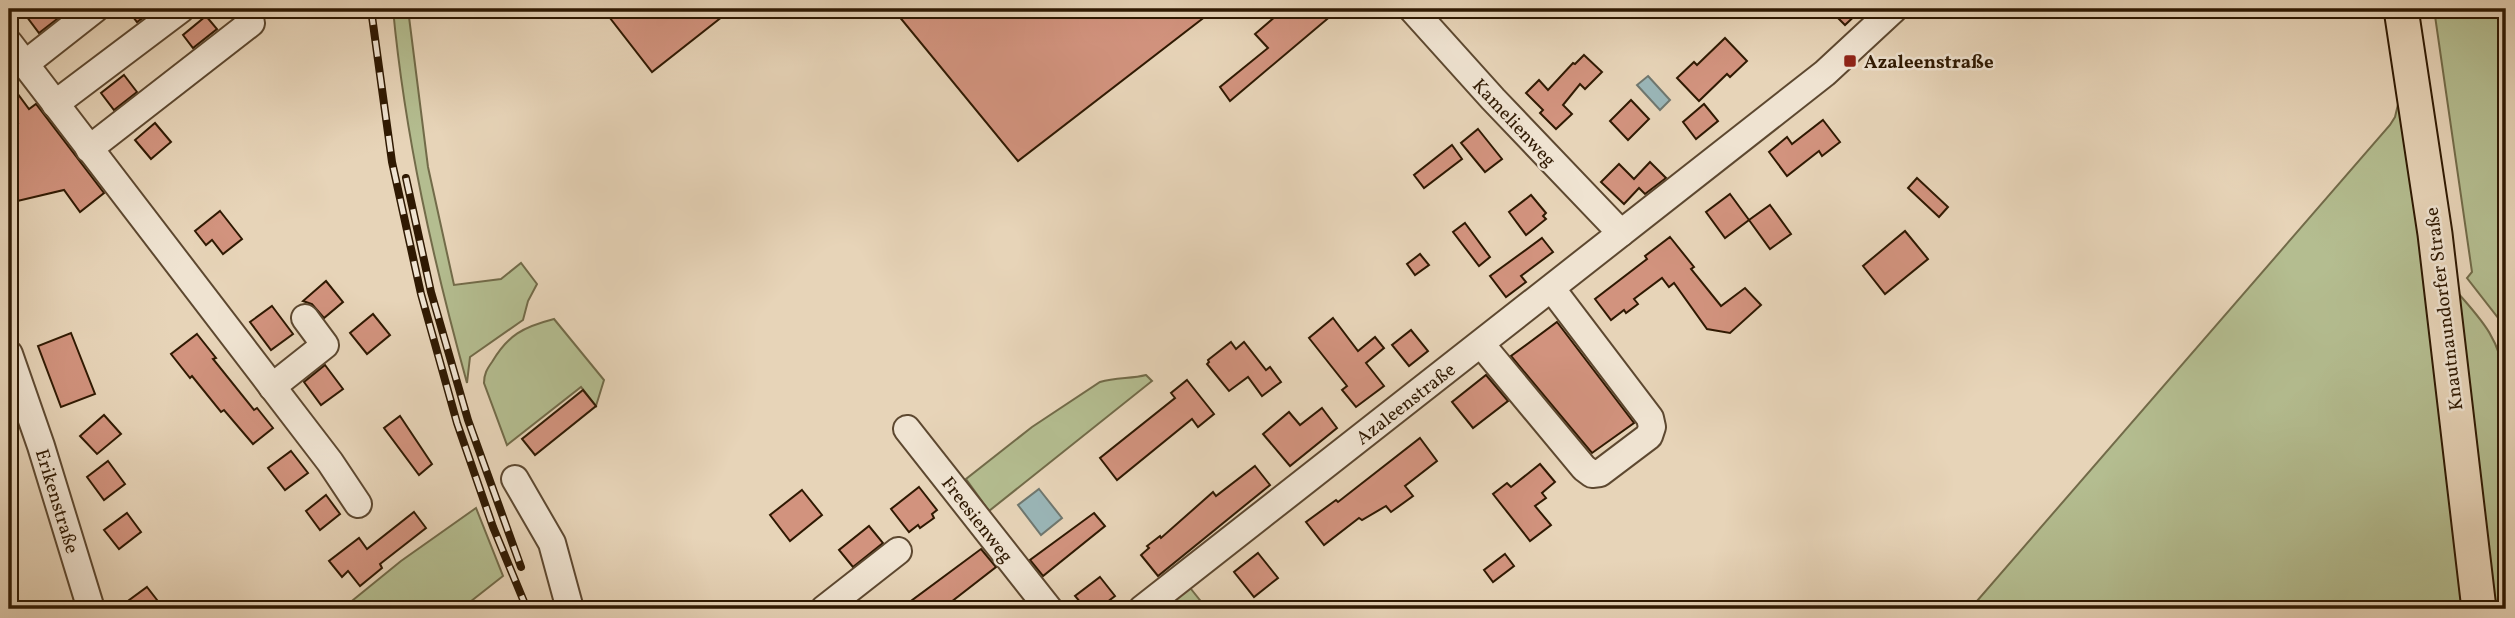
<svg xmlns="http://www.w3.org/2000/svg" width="2515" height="618" font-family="Vollkorn,serif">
<rect width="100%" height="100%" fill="#e7d4b8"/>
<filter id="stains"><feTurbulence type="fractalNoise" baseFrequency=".00286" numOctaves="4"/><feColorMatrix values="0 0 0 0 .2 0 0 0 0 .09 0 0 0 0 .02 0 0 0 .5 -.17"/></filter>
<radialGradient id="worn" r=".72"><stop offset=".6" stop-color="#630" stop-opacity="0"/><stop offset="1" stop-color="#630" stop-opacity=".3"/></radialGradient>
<!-- green -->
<g fill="#b4bd90" stroke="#726b49" stroke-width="2">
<path d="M393,9H408L428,167L454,285L501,279L521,263L537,284L528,301L523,320L470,357L467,383C433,260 405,136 393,9Z"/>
<path d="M2434,9H2506V74L2499,81L2506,233V328L2467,278L2472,272Z"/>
<path d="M2400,96L2471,609H1970L2390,125L2395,117Z"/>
<path d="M2449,283C2479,317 2500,336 2506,383V609H2488Z"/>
<path d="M554,319L604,380L596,406L581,387L507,445L484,383C484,374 487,369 492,362C508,335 523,327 554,319Z"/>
<path d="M1146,375L1152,381L989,511L966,479L1032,427L1100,382C1116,377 1131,379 1146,375Z"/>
<path d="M476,508L503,576L461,609H342L401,561Z"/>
<path d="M1187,584L1207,609H1156Z"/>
</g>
<!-- water -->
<g fill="#9ab6b8" stroke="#6f776f" stroke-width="2">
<path d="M1648,76L1670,100L1660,110L1637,85Z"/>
<path d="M1039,489L1062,518L1041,535L1018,505Z"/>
</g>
<!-- building -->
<g fill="#d2937e" stroke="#2f1902" stroke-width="2">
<path d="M21,9H70L39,33Z"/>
<path d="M127,9H155L137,22Z"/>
<path d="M603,9H732L652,72Z"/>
<path d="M893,9H1215L1018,161Z"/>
<path d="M1284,9H1339L1230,101L1220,87L1268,48L1255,34Z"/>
<path d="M1829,9H1862L1845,25Z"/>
<path d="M206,16L217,29L193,48L183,35Z"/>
<path d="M1725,38L1747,61L1730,77L1727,74L1699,101L1677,78L1694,62L1697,65Z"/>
<path d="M1584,55L1602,72L1585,89L1580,84L1563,105L1572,114L1556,129L1540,113L1543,110L1526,93L1539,80L1548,90L1573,63L1575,64Z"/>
<path d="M124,75L137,92L114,110L101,93Z"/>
<path d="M9,82L29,109L36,104L104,193L80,212L64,190L9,203V130L18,123L9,110Z"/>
<path d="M1631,100L1649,119L1628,140L1610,121Z"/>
<path d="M1704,104L1718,121L1696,139L1683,122Z"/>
<path d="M1823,120L1840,142L1822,156L1819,151L1787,176L1769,152L1787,137L1792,144Z"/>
<path d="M155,123L171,142L151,159L135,140Z"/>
<path d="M1478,129L1502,159L1485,172L1461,143Z"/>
<path d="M1452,145L1462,159L1424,188L1414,175Z"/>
<path d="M1650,162L1666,178L1645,194L1639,188L1624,204L1601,182L1619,164L1634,179Z"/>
<path d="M1917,178L1948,207L1939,217L1908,188Z"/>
<path d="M1730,194L1749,220L1725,238L1706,212Z"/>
<path d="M1531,195L1546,213L1543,216L1546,219L1526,235L1509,212Z"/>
<path d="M1770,205L1791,234L1770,249L1749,220Z"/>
<path d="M220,211L242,239L223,254L212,240L206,245L195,231Z"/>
<path d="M1465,223L1490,257L1479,266L1453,232Z"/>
<path d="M1905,231L1928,259L1885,294L1863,266Z"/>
<path d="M1670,237L1694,267L1691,269L1721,306L1745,288L1761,305L1730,333L1707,329L1674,283L1669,287L1662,278L1634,299L1638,304L1626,313L1624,310L1611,320L1595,299L1647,259L1645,256Z"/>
<path d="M1542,238L1553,252L1521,276L1526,282L1506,297L1490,276Z"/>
<path d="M1420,254L1429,265L1415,275L1407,264Z"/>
<path d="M326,281L343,302L324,318L312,304L303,301Z"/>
<path d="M272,306L293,334L271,350L250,322Z"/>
<path d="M373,314L390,335L367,354L350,333Z"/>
<path d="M1333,318L1358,351L1375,337L1384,348L1366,363L1384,386L1356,407L1342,390L1347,386L1309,338Z"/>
<path d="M1557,322L1634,423L1592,453L1511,356Z"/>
<path d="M1411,330L1428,351L1409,366L1392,345Z"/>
<path d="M71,333L95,394L61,407L38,346Z"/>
<path d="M197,334L216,358L213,359L254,410L257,408L273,428L253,444L224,410L221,412L192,376L190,378L171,354Z"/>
<path d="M1231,342L1236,349L1244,342L1266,370L1270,367L1281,382L1262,396L1248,377L1229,391L1207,364L1209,362L1208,360Z"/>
<path d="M325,365L343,389L321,405L304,382Z"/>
<path d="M1486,375L1508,401L1473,428L1452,402Z"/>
<path d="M1187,380L1214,414L1198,427L1192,419L1117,480L1100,458L1175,398L1171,393Z"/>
<path d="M583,390L596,406L535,455L522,439Z"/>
<path d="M1322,408L1337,428L1290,466L1263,434L1289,412L1300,425Z"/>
<path d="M104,415L121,434L97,454L80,436Z"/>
<path d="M400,416L432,464L419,475L384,428Z"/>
<path d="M1420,438L1437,461L1405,486L1413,496L1391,512L1386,506L1362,520L1359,518L1324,545L1306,522L1336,500L1338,502Z"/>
<path d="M291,451L308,473L285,490L268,468Z"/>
<path d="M108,461L125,484L104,500L87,477Z"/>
<path d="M1540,464L1555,482L1542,493L1546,498L1535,506L1551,525L1530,541L1493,494L1507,483L1511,487Z"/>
<path d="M1255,466L1270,485L1158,576L1141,555L1149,548L1147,546L1160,536L1161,538L1213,492L1216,496Z"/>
<path d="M919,487L937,510L932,514L934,518L920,528L918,525L909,532L891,509Z"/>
<path d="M802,490L822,515L790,541L770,515Z"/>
<path d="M326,495L340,514L320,530L306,511Z"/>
<path d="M414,512L426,528L380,564L382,568L360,586L348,571L342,577L329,561L359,538L367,549Z"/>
<path d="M127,513L141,532L119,549L104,530Z"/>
<path d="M1094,513L1105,526L1043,576L1030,560Z"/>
<path d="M869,526L883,543L853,567L839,550Z"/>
<path d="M981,549L996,567L942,609H918L911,601Z"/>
<path d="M1258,553L1278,578L1254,597L1234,572Z"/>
<path d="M1505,554L1514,566L1493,582L1484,570Z"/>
<path d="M1100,577L1115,596L1098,609H1086L1075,596Z"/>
<path d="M147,587L164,609H117Z"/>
</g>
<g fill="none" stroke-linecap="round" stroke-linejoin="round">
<defs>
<g id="minor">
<path d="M1412,9L1493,99L1621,233"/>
<path d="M9,43L330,462L358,504"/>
<path d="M25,64L95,9"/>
<path d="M55,104L181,9"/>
<path d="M89,149L251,23"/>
<path d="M1481,344L1584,468L1592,474L1600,473L1649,436L1652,427L1650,418L1552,289"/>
<path d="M9,354L41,446L91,609"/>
<path d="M272,387L325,345L305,318"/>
<path d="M907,429L1049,609"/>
<path d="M515,479L552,543L570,609"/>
<path d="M824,609L898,551"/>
<path d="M1142,609L1825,73L1894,9"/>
</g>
<path id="major" d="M2401,9L2435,234L2479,609"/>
</defs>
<!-- minor casing -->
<use href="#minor" stroke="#5d4830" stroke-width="30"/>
<!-- major casing -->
<use href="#major" stroke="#2f1902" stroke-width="37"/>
<!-- minor -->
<use href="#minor" stroke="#efe3d1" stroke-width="26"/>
<!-- major -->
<use href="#major" stroke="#e7d4b8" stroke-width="33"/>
<defs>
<g id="rail">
<path d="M371,9L392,162L421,294L457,423L493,527L527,609"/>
<path d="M406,178L431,292L468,420L521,567"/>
</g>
</defs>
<!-- rail casing -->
<use href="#rail" stroke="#2f1902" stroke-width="8"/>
<!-- rail -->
<use href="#rail" stroke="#efe3d1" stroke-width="5" stroke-dasharray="16" stroke-linecap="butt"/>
</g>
<!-- markers -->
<rect fill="#8f2418" stroke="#efe3d1" stroke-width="2.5" x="1843" y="54" width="14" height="14" rx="3.5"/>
<g text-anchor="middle" stroke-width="5" stroke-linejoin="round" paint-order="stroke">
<!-- poi labels -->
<g font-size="19" font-weight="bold" fill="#2f1902" stroke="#efe3d1" text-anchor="start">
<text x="1864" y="68">Azaleenstraße</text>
</g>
<!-- street labels -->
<g font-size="19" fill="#2f1902" stroke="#efe3d1">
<text transform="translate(1515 122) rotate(47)" y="7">Kamelienweg</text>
<text transform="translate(2443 309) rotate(-97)" y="7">Knautnaundorfer Straße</text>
<text transform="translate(1405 403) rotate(-38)" y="7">Azaleenstraße</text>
<text transform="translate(58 501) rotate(73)" y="7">Erikenstraße</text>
<text transform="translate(978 519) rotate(52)" y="7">Freesienweg</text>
</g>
</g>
<!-- margin -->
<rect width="2515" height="618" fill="none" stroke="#e7d4b8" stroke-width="35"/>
<rect x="10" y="10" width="2494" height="597" fill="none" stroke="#2f1902" stroke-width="3.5"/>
<rect x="18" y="18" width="2480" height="583" fill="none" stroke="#2f1902" stroke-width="2"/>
<rect width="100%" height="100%" filter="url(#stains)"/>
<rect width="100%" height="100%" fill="url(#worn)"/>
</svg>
